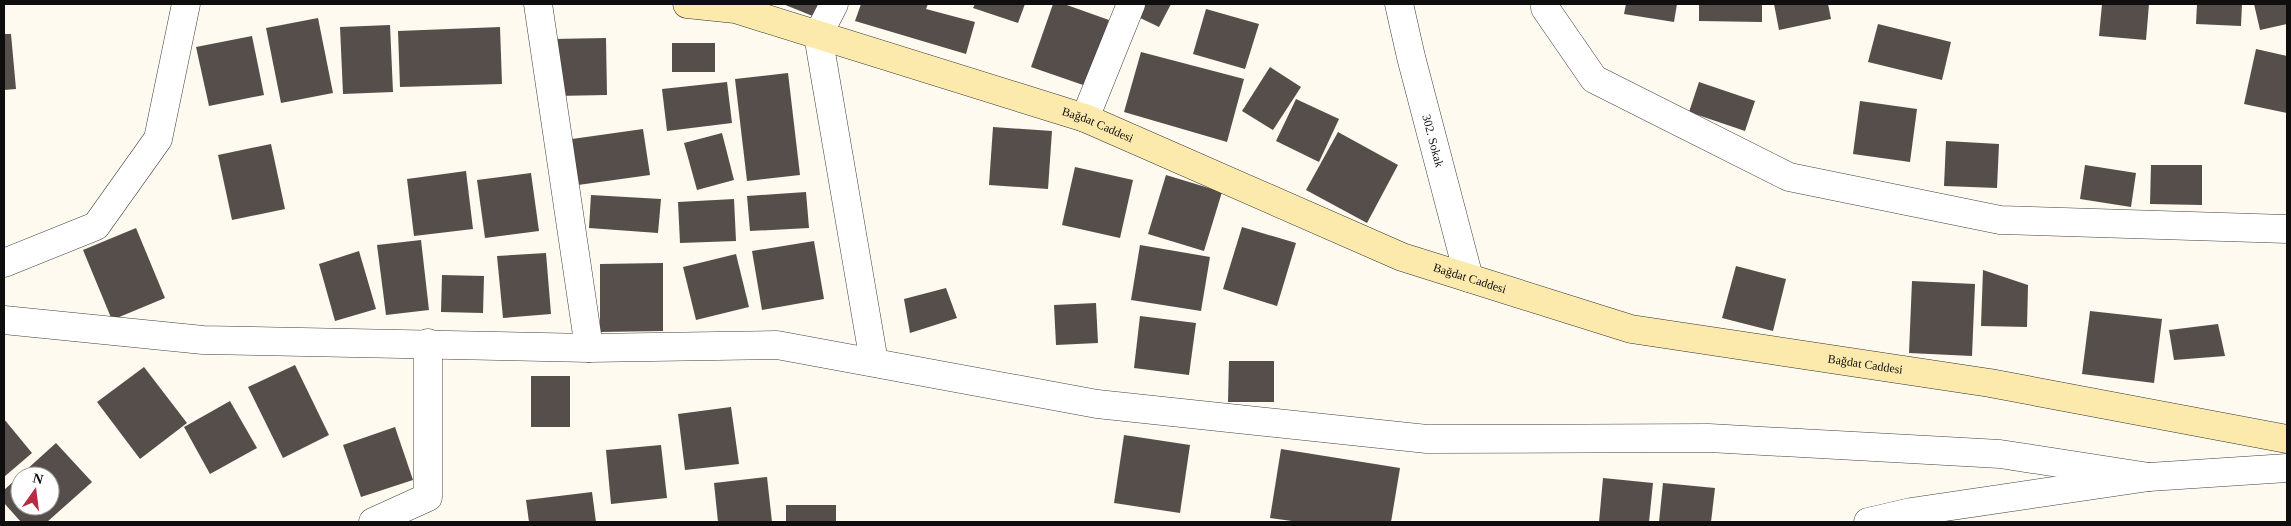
<svg xmlns="http://www.w3.org/2000/svg" width="2291" height="526" font-family="'Times New Roman',serif">
<rect width="100%" height="100%" fill="#fefaef"/>
<!-- building -->
<g fill="#564e4a" fill-rule="evenodd">
<path d="M783,4H826L820,19Z"/>
<path d="M861,4H928L926,9L975,22L966,54L855,21Z"/>
<path d="M975,4H1025L1018,23L973,8Z"/>
<path d="M1053,4H1064L1109,20L1086,86L1031,67Z"/>
<path d="M1139,4H1171L1159,27L1134,15Z"/>
<path d="M1626,4H1677L1674,22L1624,14Z"/>
<path d="M1699,4H1762V22L1699,21Z"/>
<path d="M1774,4H1828L1831,19L1779,30Z"/>
<path d="M2102,4H2149L2146,40L2099,36Z"/>
<path d="M2197,4H2242L2241,26L2196,24Z"/>
<path d="M2254,4H2287V24L2260,30Z"/>
<path d="M1206,9L1259,24L1245,69L1193,54Z"/>
<path d="M318,18L333,93L281,103L266,28Z"/>
<path d="M1878,24L1951,42L1942,80L1868,62Z"/>
<path d="M390,25L393,92L343,94L340,27Z"/>
<path d="M500,27L502,84L400,87L398,31Z"/>
<path d="M4,34H11L16,89L4,90Z"/>
<path d="M252,36L264,95L209,106L196,47Z"/>
<path d="M606,38L607,95L555,96L553,39Z"/>
<rect x="672" y="43" width="43" height="29"/>
<path d="M2256,49L2287,56V113L2244,104Z"/>
<path d="M1141,52L1244,79L1227,142L1124,112Z"/>
<path d="M1270,67L1301,87L1273,130L1242,111Z"/>
<path d="M788,73L800,175L747,181L735,79Z"/>
<path d="M727,82L732,123L667,131L662,89Z"/>
<path d="M1699,82L1755,101L1745,131L1689,112Z"/>
<path d="M1296,99L1339,119L1319,162L1276,141Z"/>
<path d="M1860,101L1917,109L1910,162L1853,154Z"/>
<path d="M993,127L1052,131L1048,189L989,185Z"/>
<path d="M643,129L650,175L578,185L572,139Z"/>
<path d="M1338,132L1398,165L1367,223L1306,190Z"/>
<path d="M722,133L734,180L697,190L684,143Z"/>
<path d="M1946,141L1999,144L1997,188L1944,186Z"/>
<path d="M271,144L285,209L232,220L218,155Z"/>
<path d="M2085,165L2136,173L2131,207L2080,199Z"/>
<path d="M2151,165H2202V205L2150,204Z"/>
<path d="M1075,167L1133,180L1120,238L1062,225Z"/>
<path d="M466,171L473,229L414,236L407,179Z"/>
<path d="M531,173L539,231L485,238L477,180Z"/>
<path d="M1166,175L1222,192L1204,251L1148,234Z"/>
<path d="M806,192L809,228L750,231L747,196Z"/>
<path d="M591,195L661,199L658,233L589,228Z"/>
<path d="M734,199L736,241L680,243L678,202Z"/>
<path d="M1242,227L1296,243L1277,306L1223,289Z"/>
<path d="M136,228L165,298L112,320L83,250Z"/>
<path d="M421,240L429,310L386,315L377,245Z"/>
<path d="M814,241L824,299L762,310L752,251Z"/>
<path d="M1140,245L1210,257L1201,311L1131,300Z"/>
<path d="M359,251L376,309L335,321L319,264Z"/>
<path d="M546,253L551,314L503,318L497,256Z"/>
<path d="M736,254L749,307L696,320L683,267Z"/>
<path d="M663,263V331L600,332V264Z"/>
<path d="M1736,266L1786,279L1773,331L1722,318Z"/>
<path d="M1983,270L2028,285L2027,327L1981,326Z"/>
<path d="M442,275L484,276L483,313L441,312Z"/>
<path d="M1912,281L1975,284L1972,356L1909,353Z"/>
<path d="M946,288L957,318L910,333L904,299Z"/>
<path d="M1096,303L1098,343L1056,345L1054,305Z"/>
<path d="M2090,311L2162,319L2154,383L2082,374Z"/>
<path d="M1140,316L1196,323L1189,375L1134,368Z"/>
<path d="M2218,324L2225,356L2174,360L2169,330Z"/>
<path d="M1229,361H1274V402H1228Z"/>
<path d="M295,365L329,435L283,458L248,387Z"/>
<path d="M144,367L187,423L140,459L97,402Z"/>
<rect x="531" y="376" width="39" height="51"/>
<path d="M230,401L257,448L210,474L184,427Z"/>
<path d="M731,407L739,464L685,470L678,414Z"/>
<path d="M4,419L32,453L4,477Z"/>
<path d="M395,427L413,480L361,497L343,445Z"/>
<path d="M1124,435L1190,445L1180,513L1114,503Z"/>
<path d="M56,443L92,482L47,522H21L4,503V490ZM20,476H50V506H20Z"/>
<path d="M661,445L667,498L611,504L606,450Z"/>
<path d="M1281,449L1400,468L1391,522H1299L1270,518Z"/>
<path d="M767,477L772,522H718L714,483Z"/>
<path d="M1603,478L1653,483L1649,522H1599Z"/>
<path d="M1663,483L1715,488L1711,522H1659Z"/>
<path d="M592,492L596,522H529L526,500Z"/>
<rect x="786" y="505" width="50" height="17"/>
</g>
<g fill="none" stroke-linecap="round" stroke-linejoin="round">
<defs>
<g id="street">
<path d="M538,4L589,348"/>
<path d="M834,4L818,35L874,362"/>
<path id="s1" d="M1399,4L1411,57L1469,278"/>
<path d="M1545,4V8L1594,79L1789,177L2000,220L2287,229"/>
<path d="M1085,118L1131,4"/>
<path d="M4,263L96,226L158,139L186,4"/>
<path d="M4,320L203,340L589,348L777,345L1097,404L1427,439L1709,438L2000,454L2149,477"/>
<path d="M373,522L428,497V343"/>
<path d="M1868,522L1911,512L2149,477L2287,468"/>
</g>
<g id="secondary">
<path id="s2" d="M687,4L735,9L1085,118L1402,257L1631,329L1990,383L2287,439"/>
</g>
</defs>
<!-- street casing -->
<use href="#street" stroke="#414141" stroke-width="29"/>
<!-- secondary casing -->
<use href="#secondary" stroke="#303030" stroke-width="29"/>
<!-- street -->
<use href="#street" stroke="#fff" stroke-width="28"/>
<!-- secondary -->
<use href="#secondary" stroke="#fceaad" stroke-width="28"/>
</g>
<g text-anchor="middle" stroke-width="5" stroke-linejoin="round" paint-order="stroke">
<!-- street labels -->
<g font-size="12" fill="#0e0e0e" stroke="#fff">
<text dy="4" stroke="none"><textPath href="#s2" startOffset="429">Bağdat Caddesi</textPath></text>
<text dy="4" stroke="none"><textPath href="#s1" startOffset="141">302. Sokak</textPath></text>
<text dy="4" stroke="none"><textPath href="#s2" startOffset="832">Bağdat Caddesi</textPath></text>
<text dy="4" stroke="none"><textPath href="#s2" startOffset="1238">Bağdat Caddesi</textPath></text>
</g>
</g>
<!-- border -->
<rect width="2291" height="526" fill="none" stroke="#0e0e0e" stroke-width="10"/>
<!-- north arrow -->
<g transform="translate(35 491) rotate(14)"><circle r="24" fill="#ffffff" stroke="#9f9f9f"/>
<path d="M0-4L9 19L0 12L-9 19Z" fill="#b82b42"/>
<text y="-8" font-size="14" font-weight="bold" text-anchor="middle" fill="#0e0e0e">N</text>
</g>
</svg>
